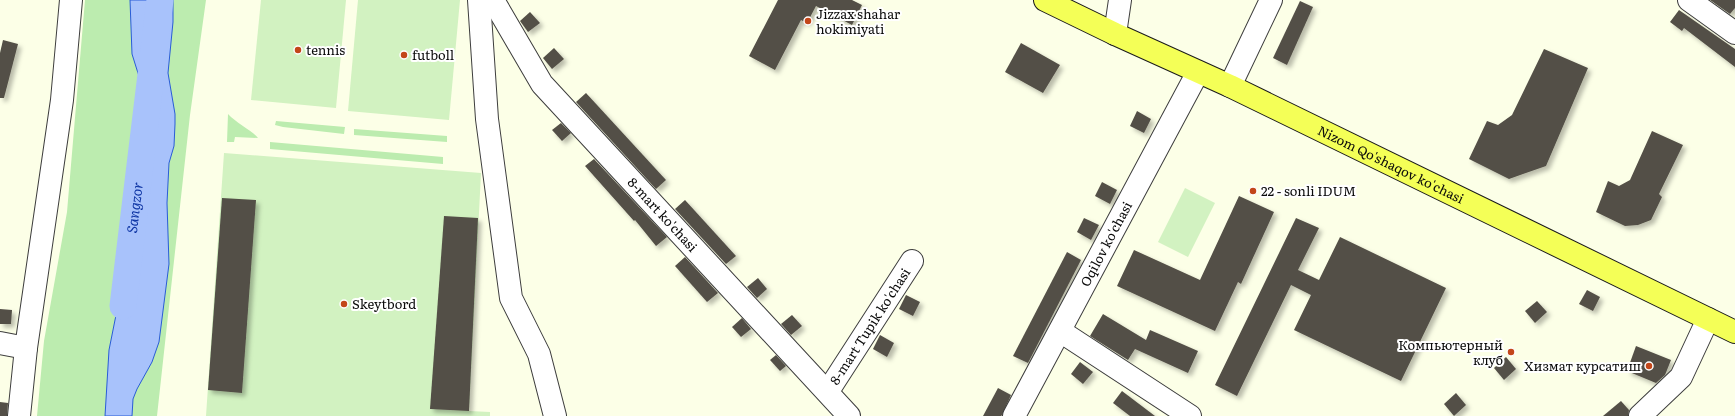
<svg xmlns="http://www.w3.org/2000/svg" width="1735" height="416" font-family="Literata,serif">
<defs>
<filter id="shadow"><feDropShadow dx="3.5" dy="3.5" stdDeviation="2" flood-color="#0004"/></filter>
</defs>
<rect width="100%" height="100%" fill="#fcffe7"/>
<!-- green -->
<g fill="#bcecaf">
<path d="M85,0H206L190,115L157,416H37L44,341L67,212Z"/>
<path d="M228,114C236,123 253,131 258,138L235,137L234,142H227Z"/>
<path d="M276,121L345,127L344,134L283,127L275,125Z"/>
<path d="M354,129L447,136V142L354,135Z"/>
<path d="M270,142L443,157V164L270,149Z"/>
</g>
<!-- pitch -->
<g fill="#d2f2c1">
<path d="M261,0H346L336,108L251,100Z"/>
<path d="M358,0H460L449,120L348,111Z"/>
<path d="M224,153L481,173L469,411L490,412V416H206Z"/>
<path d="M1185,188L1215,203L1188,257L1158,242Z"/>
</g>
<!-- water -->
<path fill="#a8c2fb" stroke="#295cd7" d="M130,0H173V22L168,73L175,114V124L174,146L169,163L167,203L169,264L159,342L152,362L137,389L133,399L132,416H105L109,350L123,280L145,223L151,134L150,123L142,86L132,54Z"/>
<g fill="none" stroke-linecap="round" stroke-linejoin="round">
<!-- river -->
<path stroke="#a8c2fb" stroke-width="27" id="s1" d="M123,306L160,0"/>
</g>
<!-- building -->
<g fill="#534f46" filter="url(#shadow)">
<path d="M778,0H852L862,5L852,25L816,6L807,23L801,20L775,70L749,56Z"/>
<path d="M1710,0H1735V8L1730,14Z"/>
<path d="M1300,1L1313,7L1287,65L1273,58Z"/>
<path d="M1679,10L1735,49V67L1684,28L1682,31L1670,22Z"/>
<path d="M530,12L540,23L528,32L520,21Z"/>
<path d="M3,40L18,44L4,98H0V53Z"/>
<path d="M1021,43L1060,65L1043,93L1005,72Z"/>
<path d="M554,48L564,59L552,69L543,58Z"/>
<path d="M1544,49L1588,68L1546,166L1509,179L1469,159L1487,121L1498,125L1512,115Z"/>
<path d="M586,93L666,180L656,189L576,102Z"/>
<path d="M1137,111L1151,119L1144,133L1130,126Z"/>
<path d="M561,123L571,133L562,141L552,130Z"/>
<path d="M1652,131L1683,145L1659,194L1662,197L1651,220L1638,225L1625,226L1596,212L1608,181L1619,186L1630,180Z"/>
<path d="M594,159L667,237L656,246L635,220L634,221L585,166Z"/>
<path d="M1102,182L1117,190L1110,204L1095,196Z"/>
<path d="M1239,196L1274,212L1241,284L1238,282L1215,331L1117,286L1134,250L1200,280Z"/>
<path d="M222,198L256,200L242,393L208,390Z"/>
<path d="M685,200L736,256L726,264L675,209Z"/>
<path d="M444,216L478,218L469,411L430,409Z"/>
<path d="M1084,218L1099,225L1091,240L1077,232Z"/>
<path d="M1296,218L1319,228L1298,270L1319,280L1340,237L1446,288L1401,381L1294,330L1311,295L1291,285L1237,396L1215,385Z"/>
<path d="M1067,252L1081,260L1028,363L1013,356Z"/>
<path d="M685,257L718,293L707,302L675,266Z"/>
<path d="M758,278L767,289L757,298L747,287Z"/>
<path d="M1587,290L1600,297L1593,311L1579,304Z"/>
<path d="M906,295L920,302L913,316L899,309Z"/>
<path d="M1537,301L1547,312L1535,323L1525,311Z"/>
<path d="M0,309L12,310L11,324H0Z"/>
<path d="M1103,314L1146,340L1150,330L1198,351L1188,373L1135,349L1128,360L1090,336Z"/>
<path d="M792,315L802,326L791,335L781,324Z"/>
<path d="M742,318L751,329L741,337L732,327Z"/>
<path d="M880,335L894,343L887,357L873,349Z"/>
<path d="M1636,346L1671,360L1665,375L1656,383L1627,371Z"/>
<path d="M776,355L786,366L780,371L770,360Z"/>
<path d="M1506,357L1516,369L1504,380L1494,368Z"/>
<path d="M1080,362L1093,372L1083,384L1071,374Z"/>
<path d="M998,388L1011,395L1002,415L1001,416H983Z"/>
<path d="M1122,391L1155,416H1130L1113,403Z"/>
<path d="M1456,393L1466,405L1454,416L1444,404Z"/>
<path d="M1621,401L1629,410L1628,416H1603Z"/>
<path d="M0,402L8,403L7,416H0Z"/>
</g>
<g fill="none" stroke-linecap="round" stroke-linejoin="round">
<defs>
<g id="minor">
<path d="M479,0L487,119L511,298L539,354L555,416"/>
<path id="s2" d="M493,0L542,84L849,416"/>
<path d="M1689,0L1735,33"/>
<path d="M1115,34L1120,0"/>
<path d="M1230,86L1271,0"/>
<path d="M1060,331L1190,416"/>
<path d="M0,343L26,348"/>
<path id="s3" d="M828,391L912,261"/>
<path d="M19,416L26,348L62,100L71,0"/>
<path id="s4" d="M1014,416L1198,72"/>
<path d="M1640,416L1681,377L1708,319"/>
</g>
<g id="major">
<path id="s5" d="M1045,0L1115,34L1230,86L1735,332"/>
</g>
</defs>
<!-- minor casing -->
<use href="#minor" stroke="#3d3d3d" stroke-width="24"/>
<!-- major casing -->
<use href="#major" stroke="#1b1b1b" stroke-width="24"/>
<!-- minor -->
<use href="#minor" stroke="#fff" stroke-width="22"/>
<!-- major -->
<use href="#major" stroke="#f4ff57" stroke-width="22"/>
</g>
<!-- markers -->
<g fill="#c34619" stroke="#fff" stroke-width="1.5">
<circle cx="808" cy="21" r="4"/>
<circle cx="298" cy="50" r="4"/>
<circle cx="404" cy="55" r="4"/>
<circle cx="1253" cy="191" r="4"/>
<circle cx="344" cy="304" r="4"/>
<circle cx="1511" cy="352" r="4"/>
<circle cx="1649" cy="366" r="4"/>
</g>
<g text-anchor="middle" stroke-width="4" stroke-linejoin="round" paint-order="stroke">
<!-- poi labels -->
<g font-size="13" fill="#0a0a0a" stroke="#fff" text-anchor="start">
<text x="816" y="19">Jizzax shahar<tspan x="816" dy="15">hokimiyati</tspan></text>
<text x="306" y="55">tennis</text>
<text x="412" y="60">futboll</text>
<text x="1261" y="196">22 - sonli IDUM</text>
<text x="352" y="309">Skeytbord</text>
<text x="1503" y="350" text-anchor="end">Компьютерный<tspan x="1503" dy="15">клуб</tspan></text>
<text x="1641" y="371" text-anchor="end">Хизмат курсатиш</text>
</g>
<!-- street labels -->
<g font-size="13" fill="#0a0a0a" stroke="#fff">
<text dy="5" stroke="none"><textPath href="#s5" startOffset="383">Nizom Qo'shaqov ko'chasi</textPath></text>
<text dy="5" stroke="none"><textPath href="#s2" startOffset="275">8-mart ko'chasi</textPath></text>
<text dy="5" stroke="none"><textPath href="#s4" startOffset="195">Oqilov ko'chasi</textPath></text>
<text dy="5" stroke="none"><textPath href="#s3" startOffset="77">8-mart Tupik ko'chasi</textPath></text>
</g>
<!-- water labels -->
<g font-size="14" font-style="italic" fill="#0c33a3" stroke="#fff">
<text dy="5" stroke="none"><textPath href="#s1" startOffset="99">Sangzor</textPath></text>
</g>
</g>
</svg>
